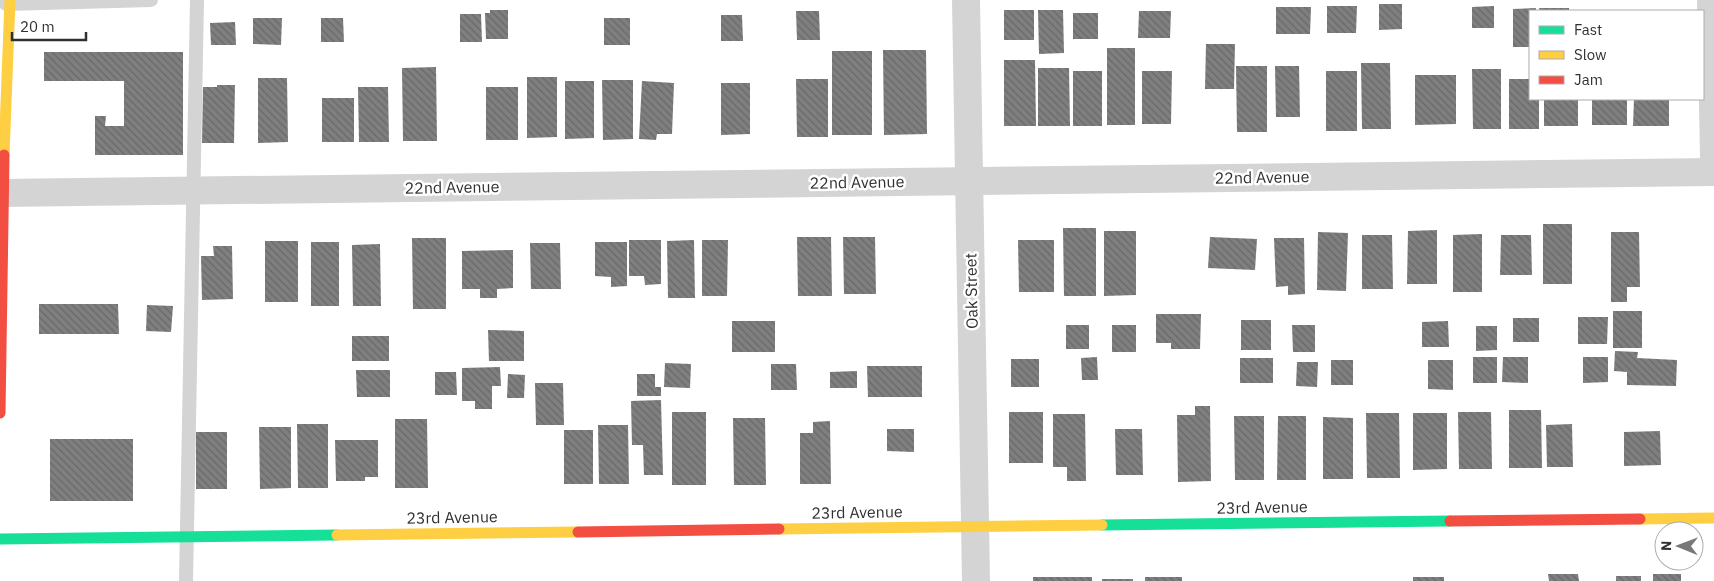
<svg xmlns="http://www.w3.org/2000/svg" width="1714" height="581" font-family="'IBM Plex Sans',sans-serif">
<defs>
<pattern id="building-back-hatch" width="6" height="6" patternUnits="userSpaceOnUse" patternTransform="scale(1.25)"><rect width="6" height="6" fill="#7f7f7f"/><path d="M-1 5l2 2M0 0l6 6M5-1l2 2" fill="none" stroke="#686868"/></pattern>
</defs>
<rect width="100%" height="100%" fill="#fff"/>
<!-- building -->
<g fill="url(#building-back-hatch)">
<path d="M1379,4H1402V29L1379,30Z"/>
<path d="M1327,6H1357L1356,33H1327Z"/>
<path d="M1494,6V28H1472V7Z"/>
<path d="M1276,7H1311L1310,34H1276Z"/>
<path d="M1536,8V11H1530V47H1513V9Z"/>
<path d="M1539,8H1569V11H1540Z"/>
<path d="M490,10H508V39H486L485,13H490Z"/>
<rect x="1004" y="10" width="30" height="30"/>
<path d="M1038,10H1063L1064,53L1039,54Z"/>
<path d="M796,11H819L820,40H797Z"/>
<path d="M1139,11H1171L1170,38H1138Z"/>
<rect x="1073" y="13" width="25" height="26"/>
<path d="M460,14H481L482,42H460Z"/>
<path d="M721,15H742L743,41H721Z"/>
<path d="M253,18H282L281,45L253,44Z"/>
<path d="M321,18H343L344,42H321Z"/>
<rect x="604" y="18" width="26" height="27"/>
<path d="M235,22L236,45H211L210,23Z"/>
<path d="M1206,44H1235L1234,89H1205Z"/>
<rect x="1107" y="48" width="28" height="77"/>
<path d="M883,50H926L927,134L884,135Z"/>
<rect x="832" y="51" width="40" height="84"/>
<path d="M44,52H183V155H95V116H106L105,126H124V81H44Z"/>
<path d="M1004,60H1035L1036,126H1004Z"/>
<path d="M1361,63H1390L1391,129H1362Z"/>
<path d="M1236,66H1267V132H1237Z"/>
<path d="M1275,66H1299L1300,117H1276Z"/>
<path d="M436,67L437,141H403L402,68Z"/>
<path d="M1038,68H1069L1070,126H1038Z"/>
<path d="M1472,69H1501V129H1473Z"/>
<rect x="1073" y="71" width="29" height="55"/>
<path d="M1142,71H1172L1171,124H1142Z"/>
<rect x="1326" y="71" width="31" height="60"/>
<path d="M1415,75H1456V124L1415,125Z"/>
<path d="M527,77H557V137L527,138Z"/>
<path d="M258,78H287L288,142L258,143Z"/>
<path d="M796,79H828V137H797Z"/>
<path d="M1509,79H1530V99H1539V129H1509Z"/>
<path d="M602,80H633V139L603,140Z"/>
<path d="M565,81H594V138L565,139Z"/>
<path d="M642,81L674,83L672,134H657L656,140L639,139Z"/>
<path d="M721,83H750V134L721,135Z"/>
<path d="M217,85H235L234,143H202L203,87H217Z"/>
<path d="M358,87H388L389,142H359Z"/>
<rect x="486" y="87" width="32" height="53"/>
<rect x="322" y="98" width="32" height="44"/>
<rect x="1544" y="99" width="34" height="27"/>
<rect x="1592" y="99" width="35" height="26"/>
<path d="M1634,99H1669V126H1633Z"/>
<rect x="1543" y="224" width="29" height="60"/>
<path d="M1063,228H1096V296H1064Z"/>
<path d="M1437,230V284H1407L1408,231Z"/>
<path d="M1104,231H1136V295L1104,296Z"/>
<path d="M1318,232L1348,233L1346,291L1317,290Z"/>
<path d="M1611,232H1639L1640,287H1627V302H1611Z"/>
<path d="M1482,234V292H1453V235Z"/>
<path d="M1362,235H1392L1393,289H1362Z"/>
<path d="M1501,235H1531L1532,275H1500Z"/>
<path d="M797,237H831L832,296H798Z"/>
<path d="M843,237H875L876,294H844Z"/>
<path d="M1210,237L1257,239L1255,270L1208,268Z"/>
<path d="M412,238H446V309H413Z"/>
<path d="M1274,238H1304L1305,294L1288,295V286L1276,287Z"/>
<path d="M629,240H661V284L645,285L644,276H629Z"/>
<path d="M694,240L695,298H668L667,241Z"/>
<path d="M702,240H728L727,296H702Z"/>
<path d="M1018,240H1054V292H1019Z"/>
<rect x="265" y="241" width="33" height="61"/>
<rect x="311" y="242" width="28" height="64"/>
<path d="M595,242H627V286L611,287V277L595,276Z"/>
<path d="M530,243H560L561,289H531Z"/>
<path d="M380,244L381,306H353L352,245Z"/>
<path d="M213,246H232L233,299L202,300L201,256H214Z"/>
<path d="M513,250V288L497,289V298H480V289H462V251Z"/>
<path d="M39,304H118L119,334H39Z"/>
<path d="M147,305L173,306L171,332L146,331Z"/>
<rect x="1613" y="311" width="29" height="37"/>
<path d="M1156,314H1201L1200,349H1171V343H1156Z"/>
<path d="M1578,317H1608L1607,344H1578Z"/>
<rect x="1513" y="318" width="26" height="24"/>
<rect x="1241" y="320" width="30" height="30"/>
<rect x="732" y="321" width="43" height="31"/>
<path d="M1448,321L1449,347H1422V322Z"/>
<rect x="1066" y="325" width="23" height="24"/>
<rect x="1112" y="325" width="24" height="27"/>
<path d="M1292,325H1315V352H1293Z"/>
<path d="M1476,326H1497V350L1476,351Z"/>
<path d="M488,330L524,331V361H489Z"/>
<rect x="352" y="336" width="37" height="25"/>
<path d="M1615,351L1638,352L1637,358L1677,360L1676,386L1627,385V372L1614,371Z"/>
<path d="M1097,357L1098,380H1082L1081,358Z"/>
<rect x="1473" y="357" width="24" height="26"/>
<path d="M1503,357H1528V383L1502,382Z"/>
<path d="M1583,357H1608V382L1583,383Z"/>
<rect x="1240" y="358" width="33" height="25"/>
<rect x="1011" y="359" width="28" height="28"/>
<rect x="1331" y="360" width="22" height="25"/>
<path d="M1428,360H1453V390L1428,389Z"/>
<path d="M1297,362H1318L1317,387L1296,386Z"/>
<path d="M665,363L691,364L690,388L664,387Z"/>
<path d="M771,364H796L797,390H771Z"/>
<path d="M867,366H922V397H868Z"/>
<path d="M500,367L501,386H492V409H475V401H462V368Z"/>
<path d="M356,370H390V397H357Z"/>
<path d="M857,371V388H830V372Z"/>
<path d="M435,372H456L457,395H435Z"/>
<path d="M508,374L525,375L524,398H507Z"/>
<path d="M637,374H655V387H661V396H637Z"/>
<path d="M535,383H563L564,425H536Z"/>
<path d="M661,400L663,475H644L643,445H632L631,401Z"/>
<path d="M1195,406H1210L1211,481L1178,482L1177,415H1195Z"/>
<path d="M1509,410H1541L1542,468H1509Z"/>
<rect x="672" y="412" width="34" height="73"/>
<rect x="1009" y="412" width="34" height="51"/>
<path d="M1458,412H1491L1492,469H1459Z"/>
<path d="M1366,413H1399L1400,478H1367Z"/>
<path d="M1413,413H1447V469L1413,470Z"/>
<path d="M1053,414H1085L1086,481H1067V467H1053Z"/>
<path d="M1234,416H1264V480H1235Z"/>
<path d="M1278,416H1306V480H1277Z"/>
<path d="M1323,417L1353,418V479H1323Z"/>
<path d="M733,418H765L766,485H734Z"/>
<path d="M395,419H427L428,488H395Z"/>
<path d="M830,421L831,484H800V433H813V422Z"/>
<path d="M297,424H328V488H298Z"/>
<path d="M1572,424L1573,467H1547L1546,425Z"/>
<path d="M598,425H628L629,484H599Z"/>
<path d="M259,427H291V488L260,489Z"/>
<path d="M887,429H914V452L887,451Z"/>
<path d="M1115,429H1142L1143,475H1116Z"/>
<rect x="564" y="430" width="29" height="54"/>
<path d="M1660,431L1661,465L1624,466V432Z"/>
<rect x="196" y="432" width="31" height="57"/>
<rect x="50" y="439" width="83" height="62"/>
<path d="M335,440H378V477H365V481H336Z"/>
<path d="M1548,574H1578L1579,581H1549Z"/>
<rect x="1653" y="574" width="28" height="7"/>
<rect x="1616" y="576" width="25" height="5"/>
<rect x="1033" y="577" width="59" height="4"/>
<rect x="1145" y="577" width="37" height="4"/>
<rect x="1413" y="577" width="31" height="4"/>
<rect x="1102" y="579" width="31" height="2"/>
</g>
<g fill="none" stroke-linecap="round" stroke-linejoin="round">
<!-- lane -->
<g stroke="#d4d4d4" stroke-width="14">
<path d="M6,4L151,0"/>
<path d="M186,581L197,0"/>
</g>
<!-- street -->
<g stroke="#d4d4d4" stroke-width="28">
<path d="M966,0L976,581"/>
<path d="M1711,0L1714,157"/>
<path d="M0,193L1714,172"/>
</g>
<!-- fast -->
<g stroke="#16e098" stroke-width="11">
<path d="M1102,525L1450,521"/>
<path d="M0,539L337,535"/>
</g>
<!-- slow -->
<g stroke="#ffcf43" stroke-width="11">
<path d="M4,155L10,0"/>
<path d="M1640,519L1714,518"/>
<path d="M779,529L1102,525"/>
<path d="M337,535L578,532"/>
</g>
<!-- jam -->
<g stroke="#f24e42" stroke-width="11">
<path d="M0,413L4,155"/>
<path d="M1450,521L1640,519"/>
<path d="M578,532L779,529"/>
</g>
</g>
<g text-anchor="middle" stroke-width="5" stroke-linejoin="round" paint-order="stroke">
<!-- street labels -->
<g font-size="16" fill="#303030" stroke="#fff">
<text transform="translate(1262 177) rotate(-1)" y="6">22nd Avenue</text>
<text transform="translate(857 182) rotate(-1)" y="6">22nd Avenue</text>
<text transform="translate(452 187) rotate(-1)" y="6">22nd Avenue</text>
<text transform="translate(971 291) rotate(-91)" y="6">Oak Street</text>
<text transform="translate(1262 507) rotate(-1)" y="6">23rd Avenue</text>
<text transform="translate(857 512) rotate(-1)" y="6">23rd Avenue</text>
<text transform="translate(452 517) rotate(-1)" y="6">23rd Avenue</text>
</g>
</g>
<!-- legend -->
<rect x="1529" y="10" width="175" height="90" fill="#ffffff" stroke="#acacac"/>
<rect x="1539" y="26" width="25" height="8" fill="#16e098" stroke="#acacac"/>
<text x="1574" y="35" font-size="15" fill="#303030">Fast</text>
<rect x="1539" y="51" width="25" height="8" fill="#ffcf43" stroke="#acacac"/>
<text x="1574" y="60" font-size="15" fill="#303030">Slow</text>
<rect x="1539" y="76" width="25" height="8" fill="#f24e42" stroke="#acacac"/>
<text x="1574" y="85" font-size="15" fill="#303030">Jam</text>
<!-- north arrow -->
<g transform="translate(1679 546) rotate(271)"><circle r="24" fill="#ffffff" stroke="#acacac"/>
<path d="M0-4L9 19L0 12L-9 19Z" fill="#787878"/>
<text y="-8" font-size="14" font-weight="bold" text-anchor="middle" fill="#303030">N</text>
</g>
<!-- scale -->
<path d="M12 32v8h74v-8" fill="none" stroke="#303030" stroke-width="2.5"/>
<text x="20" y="32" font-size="15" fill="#303030" stroke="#ffffff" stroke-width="4" paint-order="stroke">20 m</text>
</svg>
